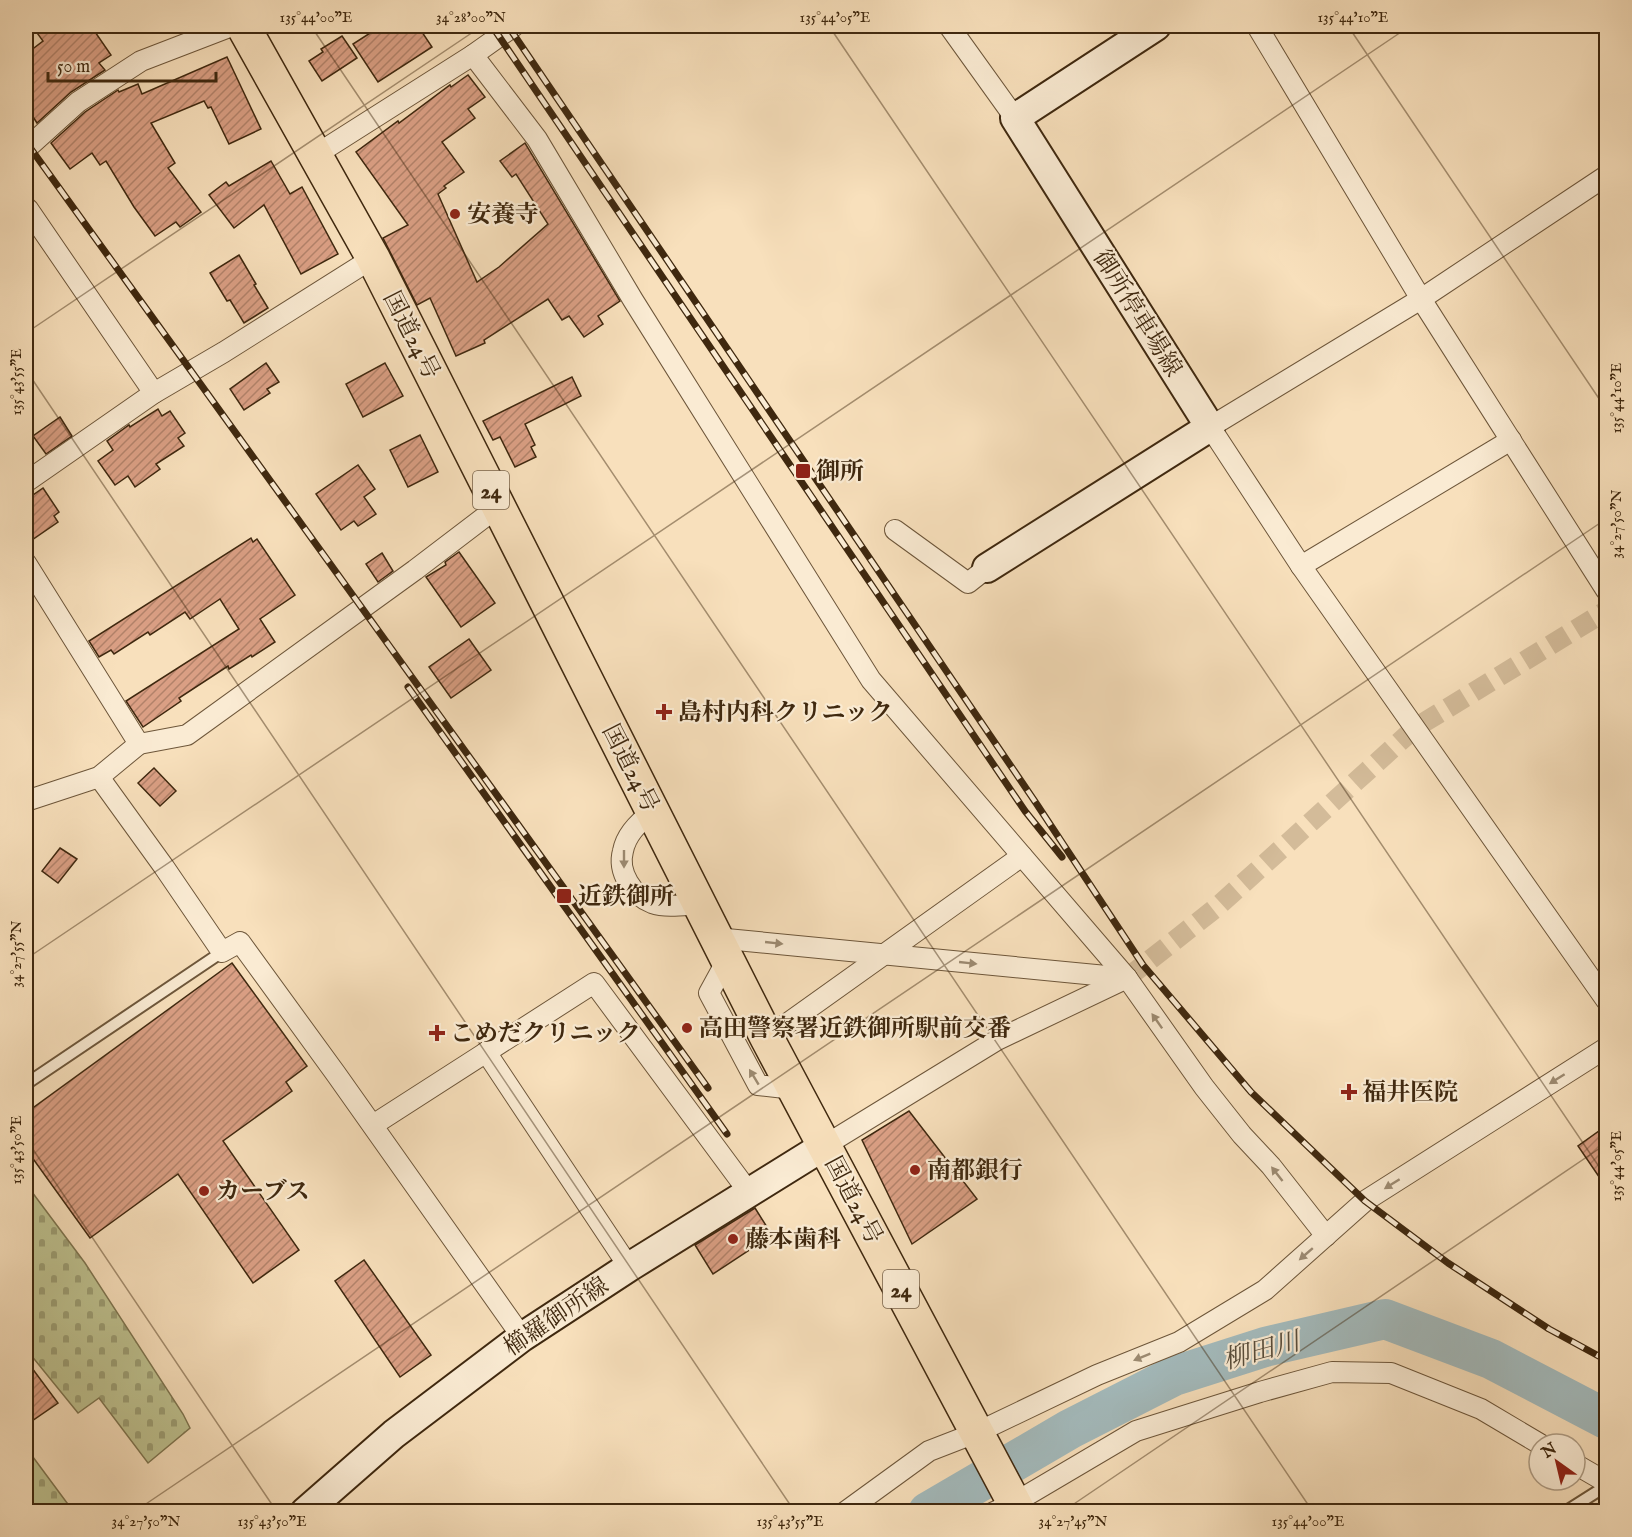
<svg xmlns="http://www.w3.org/2000/svg" width="1632" height="1537" font-family="'IM FELL English','Noto Serif JP',serif">
<defs>
<pattern id="cemetery-stones" width="16" height="16" patternUnits="userSpaceOnUse" patternTransform="scale(1.5)"><rect width="16" height="16" fill="#bec290"/><path d="M2 7V4a2 2 0 0 1 4 0v3zM10 15v-3a2 2 0 0 1 4 0v3z" fill="#9c9e74"/></pattern>
<pattern id="building-hatch" width="6" height="6" patternUnits="userSpaceOnUse" patternTransform="scale(1.5)"><rect width="6" height="6" fill="#da9f84"/><path d="M-1 1l2-2M0 6l6-6M5 7l2-2" fill="none" stroke="#b2826a"/></pattern>
</defs>
<rect width="100%" height="100%" fill="#f8e0bc"/>
<filter id="stains"><feTurbulence type="fractalNoise" baseFrequency=".00333" numOctaves="4"/><feColorMatrix values="0 0 0 0 .2 0 0 0 0 .09 0 0 0 0 .02 0 0 0 .5 -.17"/></filter>
<radialGradient id="worn" r=".72"><stop offset=".6" stop-color="#630" stop-opacity="0"/><stop offset="1" stop-color="#630" stop-opacity=".3"/></radialGradient>
<!-- cemetery -->
<g fill="url(#cemetery-stones)" stroke="#7e7550" stroke-width="1.5">
<path d="M26,1184L85,1263L183,1414L190,1428L148,1463L99,1398L78,1413L26,1349Z"/>
<path d="M26,1448L30,1453L73,1511H26Z"/>
</g>
<g fill="none" stroke-linecap="round" stroke-linejoin="round">
<!-- river -->
<path stroke="#a3babc" stroke-width="40" d="M928,1512L1070,1429L1174,1376L1265,1347L1385,1319L1491,1359L1606,1419"/>
</g>
<!-- building -->
<g fill="url(#building-hatch)" stroke="#3f280f" stroke-width="1.5">
<path d="M32,26H91L111,55L99,63L105,70L71,92L37,123L26,106V54L43,41Z"/>
<path d="M381,26H418L432,47L378,82L353,44Z"/>
<path d="M342,36L357,58L322,81L309,61L323,52L321,49Z"/>
<path d="M227,57L261,129L229,144L211,107L208,108L204,101L151,123L175,163L168,168L201,212L180,227L176,222L155,236L134,207L106,161L100,165L92,153L70,169L51,143L85,112L118,90L119,92L138,84L142,94Z"/>
<path d="M468,75L485,97L468,109L475,118L442,142L464,172L444,186L446,188L438,194L477,282L499,267L548,224L516,174L512,177L500,161L525,143L620,301L598,316L603,324L584,337L569,316L562,320L548,299L484,340L485,343L456,356L430,298L417,305L383,238L408,225L356,152L398,121L399,123L450,85L451,87Z"/>
<path d="M271,161L290,194L302,187L338,254L301,274L264,205L234,228L209,195L226,182L229,186Z"/>
<path d="M239,255L256,284L254,285L268,308L244,323L230,300L227,301L210,273Z"/>
<path d="M266,363L279,382L267,389L270,393L244,410L230,389Z"/>
<path d="M385,363L403,396L363,417L346,384Z"/>
<path d="M572,377L581,396L525,424L535,445L531,447L536,457L515,467L500,437L493,440L483,421Z"/>
<path d="M158,409L162,416L170,411L185,433L178,438L184,446L156,464L160,469L135,487L128,476L115,485L98,461L113,450L107,441L129,425L130,427Z"/>
<path d="M60,417L72,436L46,454L33,436Z"/>
<path d="M420,435L438,472L408,487L390,450Z"/>
<path d="M358,465L375,489L364,497L376,514L358,526L354,521L341,530L316,494Z"/>
<path d="M43,488L59,512L54,516L58,522L26,544V500Z"/>
<path d="M251,538L253,542L257,539L295,595L260,619L275,642L252,657L251,655L229,669L228,666L179,698L181,701L143,727L126,701L239,629L220,599L190,619L185,612L150,635L148,632L114,654L111,650L99,657L89,641Z"/>
<path d="M459,552L495,603L461,627L426,577L446,565L445,562Z"/>
<path d="M382,553L393,571L378,582L366,564Z"/>
<path d="M469,639L491,670L451,698L429,667Z"/>
<path d="M154,768L176,791L160,806L138,783Z"/>
<path d="M60,848L77,859L58,883L42,871Z"/>
<path d="M232,963L307,1066L286,1082L292,1091L223,1141L299,1250L253,1283L178,1174L90,1238L26,1149V1113Z"/>
<path d="M909,1111L977,1199L912,1244L862,1140Z"/>
<path d="M1606,1126V1187L1578,1146Z"/>
<path d="M755,1208L772,1235L713,1274L695,1245Z"/>
<path d="M364,1260L431,1355L400,1377L335,1281Z"/>
<path d="M26,1360L58,1403L26,1425Z"/>
</g>
<g fill="none" stroke-linecap="round" stroke-linejoin="round">
<!-- street-tunnel -->
<path stroke="#d3bb99" stroke-width="20" stroke-dasharray="20 10" stroke-linecap="butt" d="M1127,978L1217,907L1415,728L1606,611"/>
<defs>
<g id="lane">
<path d="M26,1084L222,952"/>
<path d="M1565,1512L1606,1486"/>
</g>
<g id="street">
<path d="M949,26L1015,118"/>
<path d="M1257,26L1421,299L1606,590"/>
<path d="M473,55L537,139L633,300L871,680L1127,978L1204,1087L1242,1135L1271,1166L1326,1236"/>
<path d="M26,149L78,102L141,61L232,26"/>
<path d="M317,154L473,55L514,26"/>
<path d="M1606,176L1421,299L1210,427L1301,566L1606,1000"/>
<path d="M26,211L28,209L154,393"/>
<path d="M26,482L154,393L224,352L373,258"/>
<path d="M895,530L968,583L987,568"/>
<path d="M26,563L139,744L99,777L26,801"/>
<path d="M1301,566L1511,440"/>
<path d="M139,744L187,735L415,570L499,506"/>
<path d="M99,777L164,867L222,952L240,942L336,1074L522,1337"/>
<path d="M653,812C640,821 626,835 623,851C617,872 633,896 652,903C667,908 683,905 698,904"/>
<path d="M716,938L1127,978"/>
<path d="M727,960L709,993L758,1085L794,1089"/>
<path d="M767,1038L1022,856"/>
<path d="M486,1052L629,1267"/>
<path d="M373,1125L594,983L748,1191"/>
<path d="M824,1146L997,1040L1127,978"/>
<path d="M1575,1464L1606,1482"/>
<path d="M845,1512L929,1451L978,1432L1097,1375L1179,1342L1265,1290L1365,1201L1606,1048"/>
<path d="M994,1512L1014,1503L1136,1431L1260,1392L1332,1372L1391,1373L1481,1409L1540,1444"/>
</g>
<g id="secondary">
<path d="M987,568L1210,427L1015,118L1156,26"/>
<path d="M305,1512L394,1434L522,1337L629,1267L824,1146"/>
</g>
<path id="highway" d="M243,26L373,258L767,1038L1019,1512"/>
</defs>
<!-- lane casing -->
<use href="#lane" stroke="#6d563a" stroke-width="14"/>
<!-- street casing -->
<use href="#street" stroke="#6d563a" stroke-width="22"/>
<!-- secondary casing -->
<use href="#secondary" stroke="#3f280f" stroke-width="32"/>
<!-- highway casing -->
<use href="#highway" stroke="#3f280f" stroke-width="36"/>
<!-- lane -->
<use href="#lane" stroke="#faebd3" stroke-width="10"/>
<!-- street -->
<use href="#street" stroke="#faebd3" stroke-width="20"/>
<!-- secondary -->
<use href="#secondary" stroke="#faebd3" stroke-width="28"/>
<!-- highway -->
<use href="#highway" stroke="#f8e0bc" stroke-width="33"/>
<defs>
<g id="rail">
<path d="M492,26L1025,811L1062,857"/>
<path d="M508,26L1036,803L1143,965L1251,1092L1365,1201L1448,1263L1549,1329L1606,1360"/>
<path d="M26,142L708,1088"/>
<path d="M408,687L727,1134"/>
</g>
</defs>
<!-- rail casing -->
<use href="#rail" stroke="#3f280f" stroke-width="7"/>
<!-- rail -->
<use href="#rail" stroke="#faebd3" stroke-width="4.5" stroke-dasharray="14" stroke-linecap="butt"/>
</g>
<!-- one-way arrows -->
<defs><path id="oneway-solid" d="M-6-.8H1V-3.2L6.5 0L1 3.2V.8H-6Z" transform="scale(1.5)"/></defs>
<g fill="#9c8a71">
<use href="#oneway-solid" transform="translate(624 859) rotate(90)"/>
<use href="#oneway-solid" transform="translate(774 943) rotate(6)"/>
<use href="#oneway-solid" transform="translate(968 963) rotate(6)"/>
<use href="#oneway-solid" transform="translate(1157 1021) rotate(-125)"/>
<use href="#oneway-solid" transform="translate(754 1077) rotate(-121)"/>
<use href="#oneway-solid" transform="translate(1557 1079) rotate(148)"/>
<use href="#oneway-solid" transform="translate(1277 1174) rotate(-128)"/>
<use href="#oneway-solid" transform="translate(1392 1184) rotate(148)"/>
<use href="#oneway-solid" transform="translate(1306 1254) rotate(139)"/>
<use href="#oneway-solid" transform="translate(1142 1357) rotate(158)"/>
</g>
<!-- ticks -->
<path fill="none" stroke="#3f280f" stroke-width="1.5" stroke-opacity="0.45" d="M311,26L1313,1512M829,26L1606,1177M1348,26L1606,409M26,333L482,26M26,370L795,1512M26,959L1410,26M26,1139L277,1512M134,1512L1606,519M1062,1512L1606,1144"/>
<!-- markers -->
<g fill="#8f2418" stroke="#faebd3" stroke-width="2">
<circle cx="455" cy="214" r="6"/>
<rect x="795" y="463" width="16" height="16" rx="3"/>
<path d="M661 703h6v6h6v6h-6v6h-6v-6h-6v-6h6z"/>
<rect x="556" y="888" width="16" height="16" rx="3"/>
<circle cx="687" cy="1028" r="6"/>
<path d="M434 1024h6v6h6v6h-6v6h-6v-6h-6v-6h6z"/>
<path d="M1346 1083h6v6h6v6h-6v6h-6v-6h-6v-6h6z"/>
<circle cx="915" cy="1170" r="6"/>
<circle cx="204" cy="1191" r="6"/>
<circle cx="733" cy="1239" r="6"/>
</g>
<g text-anchor="middle" stroke-width="4.5" stroke-linejoin="round" paint-order="stroke">
<!-- shield labels -->
<g fill="#faebd3" stroke="#77624a" stroke-width="1.5">
<rect x="473" y="471" width="36" height="38" rx="4.5"/>
<rect x="883" y="1270" width="36" height="38" rx="4.5"/>
</g>
<g font-size="22" font-weight="bold" fill="#3f280f">
<text x="491" y="498">24</text>
<text x="901" y="1297">24</text>
</g>
<!-- poi labels -->
<g font-size="24" font-weight="bold" fill="#3f280f" stroke="#faebd3" text-anchor="start">
<text x="467" y="222">安養寺</text>
<text x="816" y="479">御所</text>
<text x="678" y="720">島村内科クリニック</text>
<text x="578" y="904">近鉄御所</text>
<text x="699" y="1036">高田警察署近鉄御所駅前交番</text>
<text x="450" y="1041">こめだクリニック</text>
<text x="1362" y="1100">福井医院</text>
<text x="927" y="1178">南都銀行</text>
<text x="216" y="1199">カーブス</text>
<text x="745" y="1247">藤本歯科</text>
</g>
<!-- street labels -->
<g font-size="24" fill="#3f280f" stroke="#faebd3">
<text transform="translate(1138 313) rotate(58)" y="8">御所停車場線</text>
<text transform="translate(412 335) rotate(63)" y="8">国道24号</text>
<text transform="translate(631 768) rotate(63)" y="8">国道24号</text>
<text transform="translate(854 1200) rotate(62)" y="8">国道24号</text>
<text transform="translate(556 1316) rotate(-34)" y="8">櫛羅御所線</text>
</g>
<!-- water labels -->
<g font-size="26" font-style="italic" fill="#584c3a" stroke="#faebd3">
<text transform="translate(1261 1350) rotate(-15)" y="9">柳田川</text>
</g>
</g>
<!-- margin -->
<rect width="1632" height="1537" fill="none" stroke="#f8e0bc" stroke-width="66"/>
<!-- north arrow -->
<g transform="translate(1557 1462) rotate(326)"><circle r="28" fill="#faebd3" stroke="#af9d85" stroke-width="1.5"/>
<path d="M0-4.5L10 22L0 15L-10 22Z" fill="#8f2418"/>
<text y="-9" font-size="16" font-weight="bold" text-anchor="middle" fill="#3f280f">N</text>
</g>
<!-- scale -->
<path d="M48 72v9h168v-9" fill="none" stroke="#3f280f" stroke-width="3"/>
<text x="57" y="72" font-size="18" fill="#3f280f" stroke="#faebd3" stroke-width="4.5" paint-order="stroke">50 m</text>
<rect x="33" y="33" width="1566" height="1471" fill="none" stroke="#3f280f" stroke-width="2"/>
<g font-size="15" text-anchor="middle" fill="#3f280f">
<text x="316" y="22">135°44'00"E</text>
<text x="471" y="22">34°28'00"N</text>
<text x="835" y="22">135°44'05"E</text>
<text x="1353" y="22">135°44'10"E</text>
<text transform="translate(16 382) rotate(-90)" y="5">135°43'55"E</text>
<text transform="translate(1616 398) rotate(-90)" y="5">135°44'10"E</text>
<text transform="translate(1616 524) rotate(-90)" y="5">34°27'50"N</text>
<text transform="translate(16 954) rotate(-90)" y="5">34°27'55"N</text>
<text transform="translate(16 1150) rotate(-90)" y="5">135°43'50"E</text>
<text transform="translate(1616 1166) rotate(-90)" y="5">135°44'05"E</text>
<text x="146" y="1526">34°27'50"N</text>
<text x="272" y="1526">135°43'50"E</text>
<text x="790" y="1526">135°43'55"E</text>
<text x="1073" y="1526">34°27'45"N</text>
<text x="1308" y="1526">135°44'00"E</text>
</g>
<rect width="100%" height="100%" filter="url(#stains)"/>
<rect width="100%" height="100%" fill="url(#worn)"/>
</svg>
